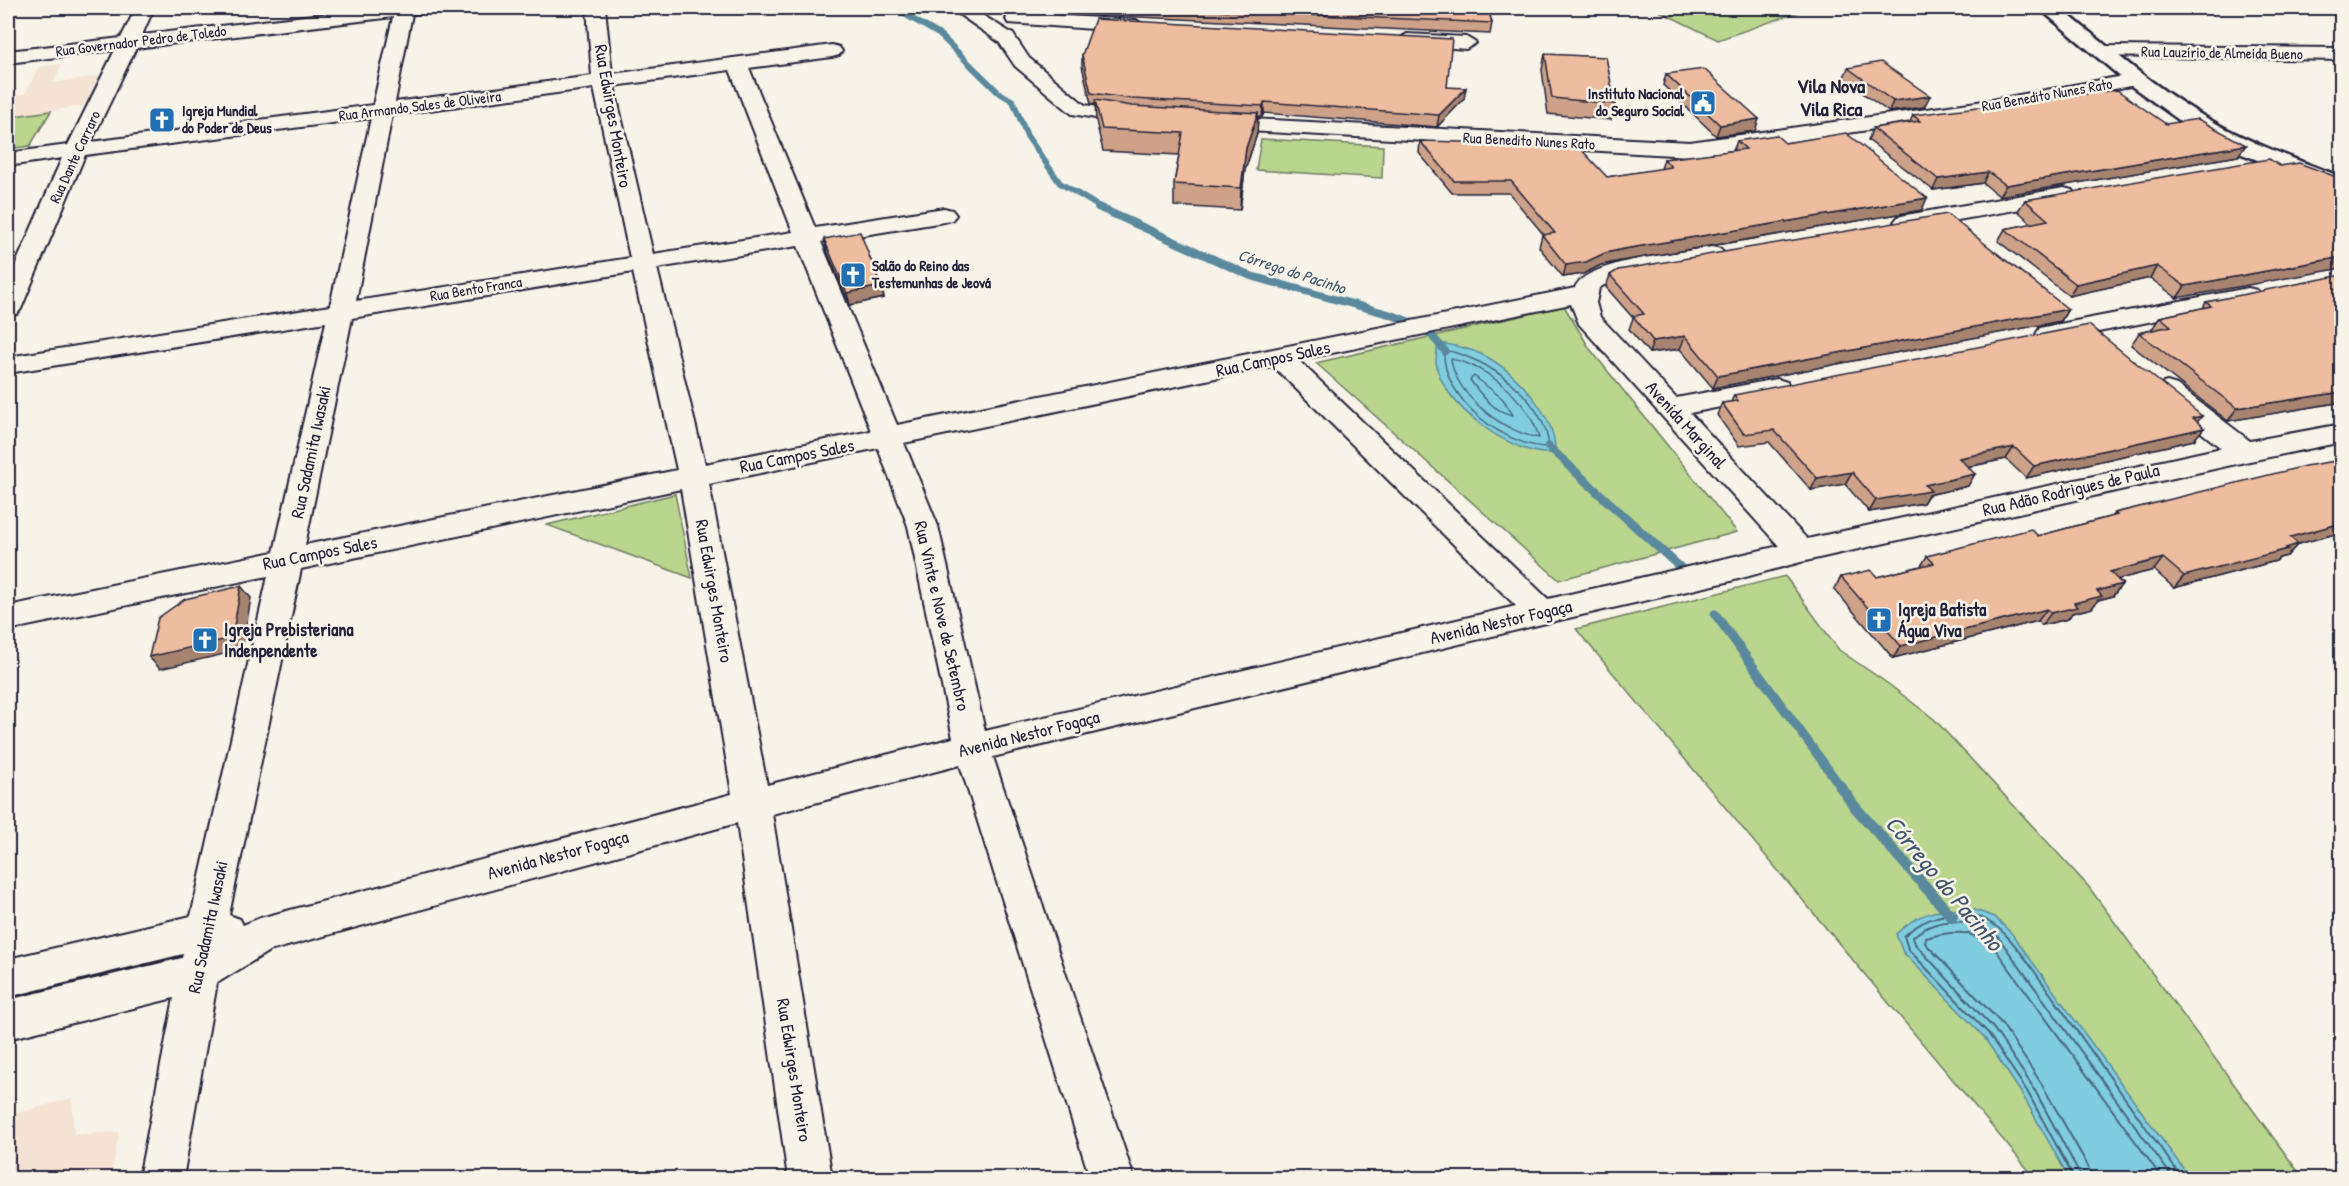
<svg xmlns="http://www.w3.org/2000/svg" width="2349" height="1186" font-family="'Patrick Hand',sans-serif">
<rect width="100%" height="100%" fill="#f7f3e8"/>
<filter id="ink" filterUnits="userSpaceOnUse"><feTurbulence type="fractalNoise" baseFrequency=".0167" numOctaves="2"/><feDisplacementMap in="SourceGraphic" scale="12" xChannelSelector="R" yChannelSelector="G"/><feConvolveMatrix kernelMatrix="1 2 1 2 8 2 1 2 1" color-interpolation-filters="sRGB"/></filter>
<g filter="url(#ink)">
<!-- built -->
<g fill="#f4e2d2">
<path d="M62,64L53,83L100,76L87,105L8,117V97L25,94L39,67Z"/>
<path d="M72,1098L74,1135L119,1132L111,1178H8V1116Z"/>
</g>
<!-- green -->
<g fill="#bad58d" stroke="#6e7c64" stroke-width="1.5">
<path d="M1653,8H1810L1718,40Z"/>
<path d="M51,111L30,146L8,149V117Z"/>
<path d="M1261,139L1383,146L1382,178L1256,170Z"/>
<path d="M1564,306L1590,349L1737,532L1559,580L1316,363Z"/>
<path d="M675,494L692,578L547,525Z"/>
<path d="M1785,576L1839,650L1887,683L1934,719L2088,886L2303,1178H2035L1576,629Z"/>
</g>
<!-- water -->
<g fill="#80cddf" stroke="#5a899d" stroke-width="1.5">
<path d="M1438,343C1454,345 1469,348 1483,355C1515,371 1557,416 1555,453C1515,458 1440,405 1436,362C1436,356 1437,349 1438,343Z"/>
<path d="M1972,909L1995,917L2012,934L2190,1178H2069L2022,1094L1984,1037L1903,952L1896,934C1920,910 1940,910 1972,909Z"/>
</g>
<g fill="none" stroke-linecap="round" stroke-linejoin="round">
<!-- shore-far1 -->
<g stroke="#48667d" stroke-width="1.5">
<path d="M1444,350C1488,358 1545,399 1549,447C1504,447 1441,398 1444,350Z"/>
<path d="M1451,359C1487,366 1530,401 1539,438C1503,432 1456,396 1451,359Z"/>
<path d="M1474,376L1503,399L1513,415C1494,412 1481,395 1470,380Z"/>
</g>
<!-- shore -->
<g stroke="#48667d" stroke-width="2">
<path d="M2074,1178L2027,1091L1988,1033L1908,949L1904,936C1926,915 1964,905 1991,923C2006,932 2017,948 2027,961L2182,1178"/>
<path d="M2082,1178L2033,1087L1994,1029L1915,944L1913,937C1936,916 1975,917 1998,937L2173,1178"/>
<path d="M2091,1178L2088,1166L2041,1083L2002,1024L1925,943L1926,938C1954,930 1973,929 1995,949L2162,1178"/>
</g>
<!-- stream-far3 -->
<path stroke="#5a899d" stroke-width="6" d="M894,8L940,35L998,92L1013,101L1027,136L1060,183L1101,208"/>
<!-- stream-far2 -->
<g stroke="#5a899d" stroke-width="8">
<path d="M1098,207L1251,276L1392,315L1425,328L1445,351"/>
<path d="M1548,446L1570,466"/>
</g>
<!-- stream-far1 -->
<g stroke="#5a899d" stroke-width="9">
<path d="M1568,465L1683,570"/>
<path d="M1715,614L1841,787"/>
</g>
<!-- stream -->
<path stroke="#5a899d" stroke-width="11" d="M1840,786L1855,807L1952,917"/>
<defs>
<g id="minor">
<path d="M136,8H154L142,35L374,8H426L424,12L412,14L395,102L592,76L587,8H605L612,74L832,45L839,47L842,51L839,55L832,57L749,68L815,228L944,208L952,210L956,215L952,220L944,222L821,242L897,425L1575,288C1584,261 1684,252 1712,247L1721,249L1724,254L1721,259L1613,280L1599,288L1596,303L1600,317L1676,398L1777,379L1787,382L1791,388L1787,394L1690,413L1807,539L2221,448L2157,397L2153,391L2157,385L2167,382L2177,385L2250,441L2342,424V442L2245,462L1801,562L1727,582L1542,624L993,757L1134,1178H1090L960,765L772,814L832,1178H788L737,823L269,951L217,983L183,1178H139L174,998L8,1039V1000L182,958L183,954L8,997V959L191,916L268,576L8,630V606L274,552L326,322L8,373V357L330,306L371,118L85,155L21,309L17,314L8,316V282L62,158L8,166V153L68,145L115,50L8,63V51L121,38ZM393,17L373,105L91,142L136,48ZM730,70L793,232L653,254L614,86ZM594,88L630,258L356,301L392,115ZM798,246L871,431L705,464L657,268ZM633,272L677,470L305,545L352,318ZM1571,304L1579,324L1779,546L1548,599L1298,360ZM1273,366L1516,606L985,731L938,526L904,443ZM878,448L908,526L953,738L767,785L709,484ZM681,489L732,794L260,918L243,925L240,919L229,915L301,569Z"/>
<path d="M950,8H971L1013,34L1029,58L1085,105L1137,113L1144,115L1148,119L1144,123L1137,125L1072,114L1015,66L999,42Z"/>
<path d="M1015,13L1136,20L1146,26L1136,32L1008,23L1006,19L1008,15Z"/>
<path d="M1407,34L1466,37L1476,43L1466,49L1400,44L1397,40Z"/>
<path d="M2103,46L2342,48V60L2096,56L2093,52Z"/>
<path d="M2134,74L2141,76L2144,80L2141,84L1991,112L1690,156L1214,129L1206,128L1203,123L1206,118L1214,117L1690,142L1991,100Z"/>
<path d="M2064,188L2072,190L2075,195L2072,200L1906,229L1898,227L1894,222L1898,217L1906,215Z"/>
<path d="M2248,288L2257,290L2260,295L2257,300L2049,342L2040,340L2036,334L2040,328L2049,326Z"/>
</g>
<path id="secondary" d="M2039,8H2060C2111,49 2160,93 2219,125C2258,146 2300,161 2342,177V192L2239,153L2186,125L2130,85Z"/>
</defs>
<!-- minor casing -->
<use href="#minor" stroke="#22223b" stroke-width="4"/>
<!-- secondary casing -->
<use href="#secondary" stroke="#22223b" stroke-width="5"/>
<!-- minor -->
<use href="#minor" fill="#f7f3e8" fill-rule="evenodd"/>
<!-- secondary -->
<use href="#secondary" fill="#f7f3e8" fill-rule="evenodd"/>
</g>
<!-- wall -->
<g fill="#cda289" stroke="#22223b" stroke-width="1.5">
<path d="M1055,8H1488L1492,23L1490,34L1056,13Z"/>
<path d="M1545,54L1615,104L1611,120L1548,114L1542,70Z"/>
<path d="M1082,55L1447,87L1464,99L1437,127L1264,113L1262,117H1258L1257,134L1245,170L1240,210L1174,206V184L1179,155L1103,151L1096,121L1095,104H1091L1082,66Z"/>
<path d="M1848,68L1924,107L1889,112L1843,79Z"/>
<path d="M1666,74L1755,131L1716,136L1663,85Z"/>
<path d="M1913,115L2166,124L2238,156L1999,196L1983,183L1933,190L1868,140L1873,128L1910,122Z"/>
<path d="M1420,141L1512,148L1607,177L1661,169L1664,159L1733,151L1737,141L1785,143L1922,210L1621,261L1601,265L1583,274L1563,277L1539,247L1542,235H1544L1509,193H1452L1419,153Z"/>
<path d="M2280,166L2177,298L2150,278L2069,296L1998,241L2005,229L2032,224L2018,211L2025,200Z"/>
<path d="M824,239L881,286L884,298L850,305L827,251Z"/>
<path d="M1610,275L2068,309L2061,321L1713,388L1680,349L1649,353L1629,329L1633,318L1606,287Z"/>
<path d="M2206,302L2342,402L2228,421L2131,345L2139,333L2152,330V329L2160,317L2203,308Z"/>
<path d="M1734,395L2197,422L2194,440L2026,478L2006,459L1968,467V486L1928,495L1923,503L1869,512L1845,484L1811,490L1769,442L1739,446L1717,415L1722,403L1731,402Z"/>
<path d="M2342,460V537L2339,538L2335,534L2298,544L2287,556L2279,558L2276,561L2174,588L2154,570L2118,579L2122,584L2113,596L2098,600L2092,608L2072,613L2068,619L2042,625L2038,621L1893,658L1834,589L1841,577H1877L1921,566L1927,556L2038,536L2113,516L2115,513Z"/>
</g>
<!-- shaded-wall -->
<g fill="#a7846f" stroke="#22223b" stroke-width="1.5">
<path d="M1466,88L1464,99L1437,127L1439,115Z"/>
<path d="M1930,96L1924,107L1889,112L1893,101Z"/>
<path d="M1264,102V113L1262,117L1263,106Z"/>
<path d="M1258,113L1257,134L1245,170L1240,210L1241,188L1246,148Z"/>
<path d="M1759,119L1755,131L1716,136L1720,125Z"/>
<path d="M2246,145L2238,156L1999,196L2006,185Z"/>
<path d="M1988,172L1983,183L1933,190L1938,179Z"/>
<path d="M1927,198L1922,210L1621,261L1601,265L1583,274L1563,277L1566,265L1605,253L1624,249Z"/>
<path d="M2342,257V268L2177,298L2185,286Z"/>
<path d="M2157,266L2150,278L2069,296L2076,284Z"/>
<path d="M881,286L884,298L850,305L847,293Z"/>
<path d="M2068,309L2061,321L1713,388L1718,376Z"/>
<path d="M1685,336L1680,349L1649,353L1653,341Z"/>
<path d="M2342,392V402L2228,421L2237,408Z"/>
<path d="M2202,416L2193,428V418Z"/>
<path d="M2204,428L2194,440L2026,478L2034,466Z"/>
<path d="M2014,447L2006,459L1951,470L1959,458Z"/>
<path d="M1852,472L1845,484L1811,490L1817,478Z"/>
<path d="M1975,474L1968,486L1928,495L1923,503L1869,512L1876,500L1925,485Z"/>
<path d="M2342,523V527L2335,534L2298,544L2287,556L2279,558L2276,561L2174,588L2184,576L2290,537Z"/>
<path d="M2163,558L2154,570L2100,584L2110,572Z"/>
<path d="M2122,584L2113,596L2098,600L2092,608L2072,613L2068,619L2042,625L2051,613L2074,603L2097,591Z"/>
<path d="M241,586L251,598L242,650L160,669L149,657Z"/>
<path d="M2047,609L2038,621L1893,658L1901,646Z"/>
</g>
<!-- building -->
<g fill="#eebc9f" stroke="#22223b" stroke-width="1.5">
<path d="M1164,8H1488L1492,23Z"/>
<path d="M1095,19L1452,39L1447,87L1466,88L1439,115L1264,102L1263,106L1133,99L1091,93L1082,55Z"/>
<path d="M1545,54L1606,57L1615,104L1552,98Z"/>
<path d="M1881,62L1930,96L1893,101L1848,68Z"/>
<path d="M1704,69L1759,119L1720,125L1666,74Z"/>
<path d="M2117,90L2166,124L2198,119L2246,145L2006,185L1988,172L1938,179L1873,128L1920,121L1913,115Z"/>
<path d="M1095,100L1132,106L1258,113L1246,148L1241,188L1174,184L1183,133L1102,129Z"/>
<path d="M1846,133L1927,198L1624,249L1605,253L1586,262L1566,265L1542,235L1555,233L1511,181H1454L1420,141L1508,143L1512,148L1540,144L1577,145L1607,177L1671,167L1664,159L1746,149L1737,141L1776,135L1785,143Z"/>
<path d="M2269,159L2280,166L2299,163L2342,179V257L2185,286L2157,266L2076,284L2005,229L2048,220L2025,200Z"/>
<path d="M1947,214L2068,309L1718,376L1685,336L1653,341L1633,316L1644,314L1610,275L1618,270Z"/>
<path d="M860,232L881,286L847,293L824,239Z"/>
<path d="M2342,275V392L2237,408L2139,333L2171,326L2160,317L2211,306L2206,302Z"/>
<path d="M2089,325L2202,416L2193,418L2204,428L2034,466L2014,447L1959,458L1975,474L1925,485L1931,491L1876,500L1852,472L1817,478L1774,430L1744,434L1722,403L1738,401L1734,395Z"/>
<path d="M2342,460V523L2290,537L2298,544L2286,548L2288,549L2184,576L2163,558L2110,572L2122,584L2097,591L2102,596L2074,603L2077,607L2051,613L2047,609L1901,646L1841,577L1871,570L1877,577L1934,563L1927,556L2031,529L2038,536L2117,515L2115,513L2305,466Z"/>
<path d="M241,586L232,638L149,657L158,618L185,599Z"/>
</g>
</g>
<!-- icons -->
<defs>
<symbol id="civic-square" viewBox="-11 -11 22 22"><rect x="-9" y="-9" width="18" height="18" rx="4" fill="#1f6fb2" stroke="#f7f3e8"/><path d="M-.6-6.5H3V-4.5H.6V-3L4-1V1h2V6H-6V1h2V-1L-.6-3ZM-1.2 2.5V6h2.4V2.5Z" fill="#fff"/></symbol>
<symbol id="church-square" viewBox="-11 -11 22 22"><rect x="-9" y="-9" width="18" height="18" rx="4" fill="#1f6fb2" stroke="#f7f3e8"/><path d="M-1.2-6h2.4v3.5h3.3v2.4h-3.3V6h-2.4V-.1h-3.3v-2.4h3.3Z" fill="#fff"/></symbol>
</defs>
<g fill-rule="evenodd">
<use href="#civic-square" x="1688" y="88" width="30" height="30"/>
<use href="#church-square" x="147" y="105" width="30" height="30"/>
<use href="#church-square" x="838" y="260" width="30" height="30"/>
<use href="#church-square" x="1864" y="605" width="30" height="30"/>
<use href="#church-square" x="190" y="625" width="30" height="30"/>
</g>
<g text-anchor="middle" stroke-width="5" stroke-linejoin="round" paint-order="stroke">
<!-- far-street labels -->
<g font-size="15" fill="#22223b" stroke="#f7f3e8">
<text transform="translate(141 41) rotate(-7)" y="5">Rua Governador Pedro de Toledo</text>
<text transform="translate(2222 53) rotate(1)" y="5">Rua Lauzírio de Almeida Bueno</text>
<text transform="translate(2047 95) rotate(-10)" y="5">Rua Benedito Nunes Rato</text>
<text transform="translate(420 106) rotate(-7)" y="5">Rua Armando Sales de Oliveira</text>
<text transform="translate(1529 141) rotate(3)" y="5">Rua Benedito Nunes Rato</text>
<text transform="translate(75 157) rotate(-65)" y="5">Rua Dante Carraro</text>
<text transform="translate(476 289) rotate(-9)" y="5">Rua Bento Franca</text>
</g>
<!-- far-poi labels -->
<g font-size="15" font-weight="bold" fill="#22223b" stroke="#f7f3e8" text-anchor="start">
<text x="1684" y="99" text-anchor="end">Instituto Nacional<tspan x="1684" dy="17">do Seguro Social</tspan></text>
<text x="182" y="116">Igreja Mundial<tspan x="182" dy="17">do Poder de Deus</tspan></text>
<text x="872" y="271">Salão do Reino das<tspan x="872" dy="17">Testemunhas de Jeová</tspan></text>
</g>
<!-- far-water labels -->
<g font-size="16" font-style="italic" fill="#3e556c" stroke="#f7f3e8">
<text transform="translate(1292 271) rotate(18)" y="6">Córrego do Pacinho</text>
</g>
<!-- street labels -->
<g font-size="18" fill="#22223b" stroke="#f7f3e8">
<text transform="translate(613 116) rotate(80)" y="6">Rua Edwirges Monteiro</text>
<text transform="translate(1273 359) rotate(-12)" y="6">Rua Campos Sales</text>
<text transform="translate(1686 425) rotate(48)" y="6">Avenida Marginal</text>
<text transform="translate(311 452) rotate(-78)" y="6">Rua Sadamita Iwasaki</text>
<text transform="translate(797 456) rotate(-11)" y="6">Rua Campos Sales</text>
<text transform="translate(2071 490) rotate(-13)" y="6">Rua Adão Rodrigues de Paula</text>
<text transform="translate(320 553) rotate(-11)" y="6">Rua Campos Sales</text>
<text transform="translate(714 591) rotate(80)" y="6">Rua Edwirges Monteiro</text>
<text transform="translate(942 616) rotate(77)" y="6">Rua Vinte e Nove de Setembro</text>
<text transform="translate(1501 622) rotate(-13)" y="6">Avenida Nestor Fogaça</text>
<text transform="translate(1029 734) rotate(-14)" y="6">Avenida Nestor Fogaça</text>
<text transform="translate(558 855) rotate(-15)" y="6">Avenida Nestor Fogaça</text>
<text transform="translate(208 927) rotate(-78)" y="6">Rua Sadamita Iwasaki</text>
<text transform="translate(794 1070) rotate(81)" y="6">Rua Edwirges Monteiro</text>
</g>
<!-- poi labels -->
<g font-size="18" font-weight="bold" fill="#22223b" stroke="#f7f3e8" text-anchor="start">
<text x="1898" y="616">Igreja Batista<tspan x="1898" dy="21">Água Viva</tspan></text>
<text x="224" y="636">Igreja Prebisteriana<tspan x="224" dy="21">Indenpendente</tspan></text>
</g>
<!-- far-district labels -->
<g font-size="20" font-weight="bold" fill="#22223b" stroke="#f7f3e8">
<text x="1831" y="93">Vila Nova<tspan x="1831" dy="23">Vila Rica</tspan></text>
</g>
<!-- near-water labels -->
<g font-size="24" font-style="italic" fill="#3e556c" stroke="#f7f3e8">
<text transform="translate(1944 883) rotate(50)" y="8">Córrego do Pacinho</text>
</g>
</g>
<!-- margin -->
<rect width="2349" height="1186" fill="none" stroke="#f7f3e8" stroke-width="30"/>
<rect x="15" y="15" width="2319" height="1156" fill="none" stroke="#22223b" stroke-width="2" filter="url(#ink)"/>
</svg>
